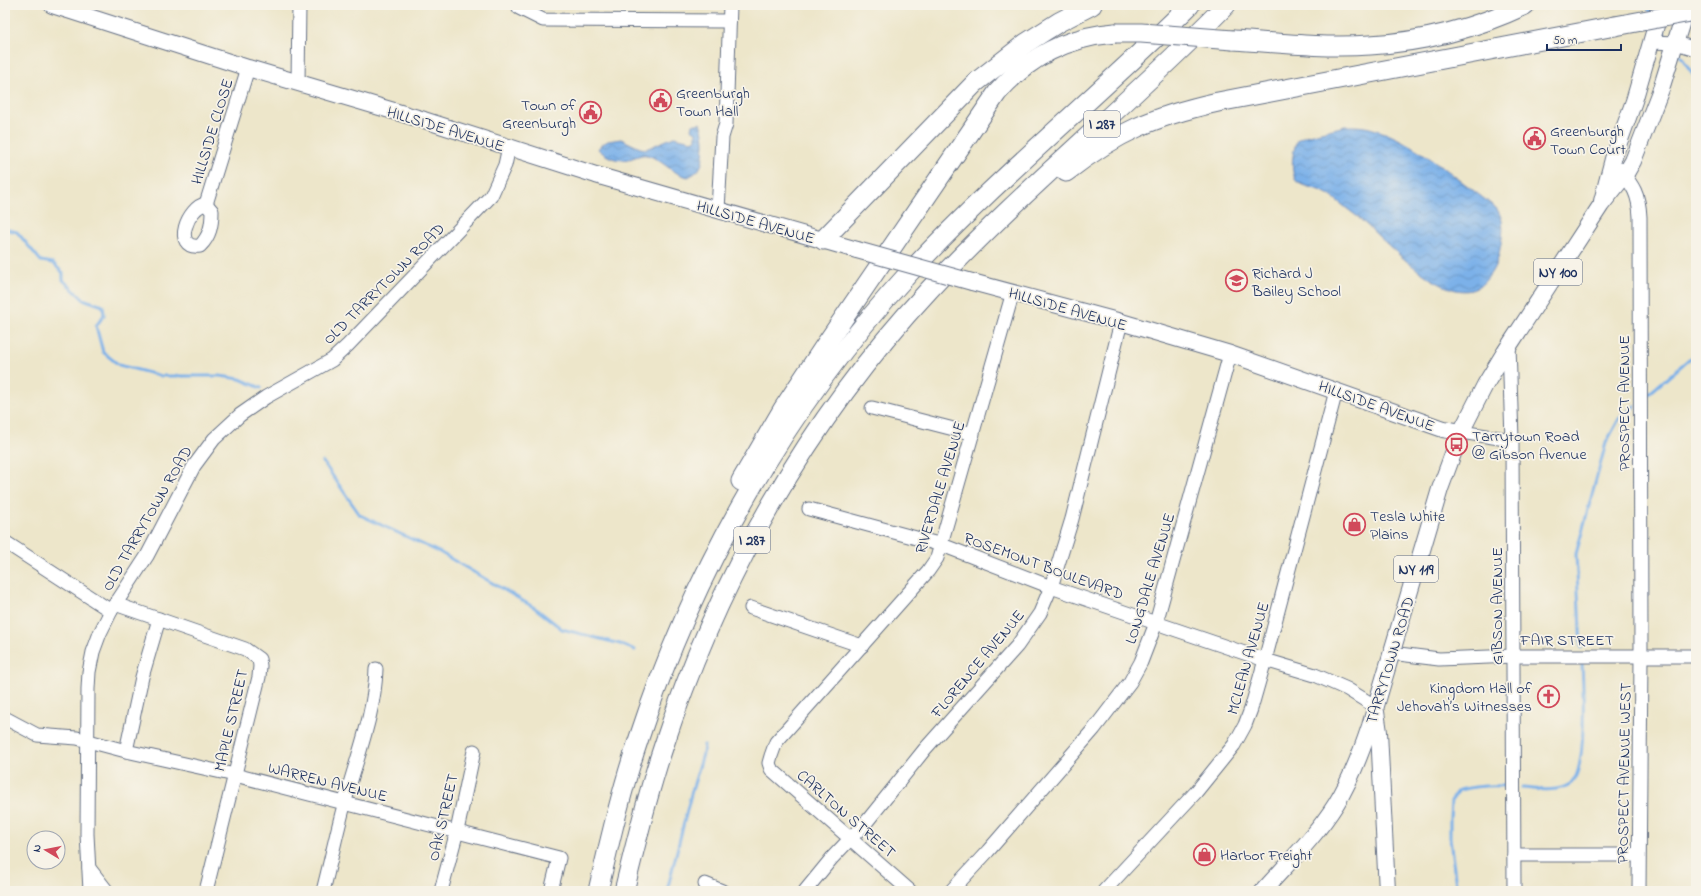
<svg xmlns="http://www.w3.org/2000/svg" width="1701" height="896" font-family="'Indie Flower',sans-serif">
<defs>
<pattern id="water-waves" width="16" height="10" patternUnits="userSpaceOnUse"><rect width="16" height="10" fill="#7bb1e9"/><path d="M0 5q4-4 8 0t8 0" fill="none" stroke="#6490c0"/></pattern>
</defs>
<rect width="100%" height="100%" fill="#f7f3e8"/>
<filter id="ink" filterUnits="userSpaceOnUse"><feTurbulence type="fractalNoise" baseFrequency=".025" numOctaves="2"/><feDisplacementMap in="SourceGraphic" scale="8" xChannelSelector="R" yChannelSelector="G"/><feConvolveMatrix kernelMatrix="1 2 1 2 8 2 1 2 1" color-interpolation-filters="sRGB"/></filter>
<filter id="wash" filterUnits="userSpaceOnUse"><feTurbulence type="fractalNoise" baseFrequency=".012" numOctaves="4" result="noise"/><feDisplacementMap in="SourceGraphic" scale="16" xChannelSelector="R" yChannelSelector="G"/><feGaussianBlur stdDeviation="0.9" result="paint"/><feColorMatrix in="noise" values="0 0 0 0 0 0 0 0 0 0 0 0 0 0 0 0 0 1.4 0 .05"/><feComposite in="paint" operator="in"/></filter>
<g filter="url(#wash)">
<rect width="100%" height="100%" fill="#ede6ca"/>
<!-- water -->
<g fill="url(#water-waves)" stroke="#4b70a4">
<path d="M700,123C703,131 704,137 704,145C702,161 705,169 688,177C672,174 660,158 647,155C642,154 639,156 635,157C621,163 609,159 598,149L601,145L608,141L621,139L640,148L646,149L674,137L692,141L696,139V132L691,129L692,125Z"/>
<path d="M1345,126C1355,126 1363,126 1373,129C1412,139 1463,183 1496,208C1507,223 1502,237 1499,254C1497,264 1491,274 1485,281C1453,320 1378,232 1354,214C1343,206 1331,194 1319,190C1312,187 1298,186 1295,179C1290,167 1293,151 1297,140L1305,136Z"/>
</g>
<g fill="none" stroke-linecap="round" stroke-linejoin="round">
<!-- stream -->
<g stroke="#7bb1e9" stroke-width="3">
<path d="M1646,5L1651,13"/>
<path d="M1662,29L1666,35"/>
<path d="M1678,52L1696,79"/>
<path d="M5,183L7,190L5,195"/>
<path d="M5,229L17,232L41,261L53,263L63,273V280L83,299L103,306L104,315L96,326L103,352L119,365L161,376H220L240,379L261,388"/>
<path d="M1644,398L1696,353"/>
<path d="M323,462L360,515L441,553L535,608L562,629L620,644L635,650"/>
<path d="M1581,648L1576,554L1606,443L1619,419L1635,406"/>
<path d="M1522,788C1538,789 1556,793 1570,784C1588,773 1583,686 1582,664"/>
<path d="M667,891L691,794L703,754L704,745"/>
<path d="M1455,891L1456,885L1450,839V819L1451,801L1459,790C1475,786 1490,785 1506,786"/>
</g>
</g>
</g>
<g filter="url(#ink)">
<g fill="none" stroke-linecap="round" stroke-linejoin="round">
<defs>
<g id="minor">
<path d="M519,8L543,20L729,21"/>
<path d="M1652,42L1676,43L1696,49"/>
<path d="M298,83L299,5"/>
<path d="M1620,169C1633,186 1639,194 1640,217L1641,656L1639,891"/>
<path d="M206,204L248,68"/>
<path d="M206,204L212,211C212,225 210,236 200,246C171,250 188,206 206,204Z"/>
<path d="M718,210L722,137L726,124L730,5"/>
<path d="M1509,345L1512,440L1514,891"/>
<path d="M872,408L973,434"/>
<path d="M1461,432L1512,440"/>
<path d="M809,509L942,545L1051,587L1156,623L1265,660L1315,675L1347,689L1376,707"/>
<path d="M5,542L111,611"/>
<path d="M115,604L245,649L259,659L260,666L259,677L206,891"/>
<path d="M751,608L862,646"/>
<path d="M1391,653L1439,659L1514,656H1696"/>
<path d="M5,718L37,735L77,738L126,751L235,775L559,858L551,891"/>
<path d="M126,751L142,677L159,619"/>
<path d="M1514,855H1638"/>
<path d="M89,868L107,891"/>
<path d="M705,884L722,891"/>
<path d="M90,891L87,834L88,689L89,672L93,652L100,633L111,611L147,556L194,466L214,439L240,415L266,397L332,360L348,345L491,196L505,165L509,147"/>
<path d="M323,891C332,856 339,821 349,787C360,749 375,709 376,669"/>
<path d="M441,891L457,831L474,751"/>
<path d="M805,891L832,858L868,820L925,749L1017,646L1040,613L1051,587L1072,519L1121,322"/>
<path d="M910,891L771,769L769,763L771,756L776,742L928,571L937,558L1013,292"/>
<path d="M951,891L988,851L1094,729L1130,682L1141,662L1156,623L1230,354"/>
<path d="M1104,891L1196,792L1234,745L1245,725L1251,709L1265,660L1336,391"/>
</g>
<g id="major">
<path d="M52,5L248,68L424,120L596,175L857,250"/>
<path d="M1602,201L1613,159L1634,101L1662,5"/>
<path d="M972,282L1121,322L1230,354L1443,429L1461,432"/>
<path d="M1376,712L1379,732L1387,891"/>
<path d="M1263,891C1288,863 1316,836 1336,804C1351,780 1361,753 1370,726L1440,489L1461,432L1485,385L1505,352L1601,205L1625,175L1633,161L1661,89L1687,5"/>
</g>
<g id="highway">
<path d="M1233,40C1278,43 1324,48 1370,45C1424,42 1476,28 1525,5"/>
<path d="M1066,172C1117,132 1155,116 1218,102L1615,26"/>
<path d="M823,240L975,83L1026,43L1059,22L1092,5"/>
<path d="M741,481L783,409L824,347L997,93C1029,56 1067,37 1115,33"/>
<path d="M598,891C610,840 622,788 639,738C695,567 787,406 909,273C997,178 1098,96 1190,5"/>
<path d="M624,891C636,843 647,795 663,748C718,579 808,420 929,290C1022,190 1130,103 1226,5"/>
</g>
</defs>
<!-- minor casing -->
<use href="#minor" stroke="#646f84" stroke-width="15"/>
<!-- major casing -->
<use href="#major" stroke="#646f84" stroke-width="18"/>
<!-- highway casing -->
<use href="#highway" stroke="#646f84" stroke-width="21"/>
<!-- minor -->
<use href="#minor" stroke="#fff" stroke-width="13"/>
<!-- major -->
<use href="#major" stroke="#fff" stroke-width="16"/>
<!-- highway -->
<use href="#highway" stroke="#fff" stroke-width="19"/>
<defs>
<path id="major-bridge" d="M857,250L972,282"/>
<g id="highway-bridge">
<path d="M1615,26L1696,11"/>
<path d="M1115,33H1141L1233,40"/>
</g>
</defs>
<!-- major-bridge casing -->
<use href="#major-bridge" stroke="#646f84" stroke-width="18" stroke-linecap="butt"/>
<!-- highway-bridge casing -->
<use href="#highway-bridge" stroke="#646f84" stroke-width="21" stroke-linecap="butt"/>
<!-- major-bridge -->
<use href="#major-bridge" stroke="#fff" stroke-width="16"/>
<!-- highway-bridge -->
<use href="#highway-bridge" stroke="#fff" stroke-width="19"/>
</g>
</g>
<!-- icons -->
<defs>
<symbol id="civic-ring" viewBox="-11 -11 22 22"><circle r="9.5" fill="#f7f3e8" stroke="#d1495b" stroke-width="1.5"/><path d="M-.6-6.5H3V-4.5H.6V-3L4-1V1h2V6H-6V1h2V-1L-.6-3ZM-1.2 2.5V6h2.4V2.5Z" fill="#d1495b"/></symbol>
<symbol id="school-ring" viewBox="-11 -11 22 22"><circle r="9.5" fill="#f7f3e8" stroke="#d1495b" stroke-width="1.5"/><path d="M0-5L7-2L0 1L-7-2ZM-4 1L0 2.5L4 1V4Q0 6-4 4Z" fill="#d1495b"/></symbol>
<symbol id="bus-ring" viewBox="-11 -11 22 22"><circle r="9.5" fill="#f7f3e8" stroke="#d1495b" stroke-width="1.5"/><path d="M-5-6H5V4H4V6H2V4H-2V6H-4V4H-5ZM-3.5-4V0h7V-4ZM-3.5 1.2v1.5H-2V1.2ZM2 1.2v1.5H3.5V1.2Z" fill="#d1495b"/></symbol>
<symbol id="shop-ring" viewBox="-11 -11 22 22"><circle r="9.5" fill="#f7f3e8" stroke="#d1495b" stroke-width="1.5"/><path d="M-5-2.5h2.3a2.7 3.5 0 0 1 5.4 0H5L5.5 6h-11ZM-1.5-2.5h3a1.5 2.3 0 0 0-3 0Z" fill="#d1495b"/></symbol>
<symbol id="church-ring" viewBox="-11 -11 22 22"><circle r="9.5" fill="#f7f3e8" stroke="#d1495b" stroke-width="1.5"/><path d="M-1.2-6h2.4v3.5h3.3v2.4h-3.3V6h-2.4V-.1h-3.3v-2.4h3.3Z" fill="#d1495b"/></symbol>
</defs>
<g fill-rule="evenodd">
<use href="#civic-ring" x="648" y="88" width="25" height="25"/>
<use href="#civic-ring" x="578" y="100" width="25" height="25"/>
<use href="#civic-ring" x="1522" y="126" width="25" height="25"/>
<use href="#school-ring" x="1224" y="268" width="25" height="25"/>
<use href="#bus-ring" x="1444" y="432" width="25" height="25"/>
<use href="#shop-ring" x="1342" y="512" width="25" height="25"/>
<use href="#church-ring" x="1536" y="684" width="25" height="25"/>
<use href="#shop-ring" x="1192" y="842" width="25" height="25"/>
</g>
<g text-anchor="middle" stroke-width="3.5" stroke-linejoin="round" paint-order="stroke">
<!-- shield labels -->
<g fill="#f7f3e8" stroke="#5d6a87" stroke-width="1">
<rect x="1084" y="111" width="36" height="26" rx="3"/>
<rect x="1534" y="259" width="48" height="26" rx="3"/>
<rect x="734" y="527" width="36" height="26" rx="3"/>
<rect x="1394" y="556" width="44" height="26" rx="3"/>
</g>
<g font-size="15" font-weight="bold" fill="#1b2f5e">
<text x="1102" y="129">I 287</text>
<text x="1558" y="277">NY 100</text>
<text x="752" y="545">I 287</text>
<text x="1416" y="574">NY 119</text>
</g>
<!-- poi labels -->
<g font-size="16" fill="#1b2f5e" stroke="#f7f3e8" text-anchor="start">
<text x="676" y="98">Greenburgh<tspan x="676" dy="18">Town Hall</tspan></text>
<text x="576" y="110" text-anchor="end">Town of<tspan x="576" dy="18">Greenburgh</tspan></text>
<text x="1550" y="136">Greenburgh<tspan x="1550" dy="18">Town Court</tspan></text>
<text x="1252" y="278">Richard J<tspan x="1252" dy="18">Bailey School</tspan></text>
<text x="1472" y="441">Tarrytown Road<tspan x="1472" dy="18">@ Gibson Avenue</tspan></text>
<text x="1370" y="521">Tesla White<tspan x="1370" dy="18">Plains</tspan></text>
<text x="1532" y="693" text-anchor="end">Kingdom Hall of<tspan x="1532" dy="18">Jehovah’s Witnesses</tspan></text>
<text x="1220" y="860">Harbor Freight</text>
</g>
<!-- street labels -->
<g font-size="16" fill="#1b2f5e" stroke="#f7f3e8">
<text transform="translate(446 128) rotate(17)" y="6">HILLSIDE AVENUE</text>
<text transform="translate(211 131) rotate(-73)" y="6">HILLSIDE CLOSE</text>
<text transform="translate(756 221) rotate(16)" y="6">HILLSIDE AVENUE</text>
<text transform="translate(383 283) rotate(-45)" y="6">OLD TARRYTOWN ROAD</text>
<text transform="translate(1068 308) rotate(16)" y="6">HILLSIDE AVENUE</text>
<text transform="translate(1623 403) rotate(-90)" y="6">PROSPECT AVENUE</text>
<text transform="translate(1377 405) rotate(20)" y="6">HILLSIDE AVENUE</text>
<text transform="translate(939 487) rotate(-73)" y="6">RIVERDALE AVENUE</text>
<text transform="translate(146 518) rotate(-60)" y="6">OLD TARRYTOWN ROAD</text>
<text transform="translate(1044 565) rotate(20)" y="6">ROSEMONT BOULEVARD</text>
<text transform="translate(1149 578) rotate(-73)" y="6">LONGDALE AVENUE</text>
<text transform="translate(1496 606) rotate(-90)" y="6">GIBSON AVENUE</text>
<text x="1567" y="645">FAIR STREET</text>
<text transform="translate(1247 658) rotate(-74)" y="6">MCLEAN AVENUE</text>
<text transform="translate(1389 660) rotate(-73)" y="6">TARRYTOWN ROAD</text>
<text transform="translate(977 663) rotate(-50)" y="6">FLORENCE AVENUE</text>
<text transform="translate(230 720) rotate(-77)" y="6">MAPLE STREET</text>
<text transform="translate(1623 773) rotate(-89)" y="6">PROSPECT AVENUE WEST</text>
<text transform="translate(328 781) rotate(14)" y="6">WARREN AVENUE</text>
<text transform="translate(847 813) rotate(41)" y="6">CARLTON STREET</text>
<text transform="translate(442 817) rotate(-77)" y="6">OAK STREET</text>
</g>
</g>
<!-- margin -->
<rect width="1701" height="896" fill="none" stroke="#f7f3e8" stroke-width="20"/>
<!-- north arrow -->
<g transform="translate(46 850) rotate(280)"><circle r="19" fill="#f7f3e8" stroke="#9fa5b1"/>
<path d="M0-3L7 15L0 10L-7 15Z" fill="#d1495b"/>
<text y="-6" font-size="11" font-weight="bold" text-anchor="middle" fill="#1b2f5e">N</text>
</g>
<!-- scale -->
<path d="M1547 44v6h74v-6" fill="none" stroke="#1b2f5e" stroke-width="2"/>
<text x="1553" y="44" font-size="12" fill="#1b2f5e" stroke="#f7f3e8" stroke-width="3" paint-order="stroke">50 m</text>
</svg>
